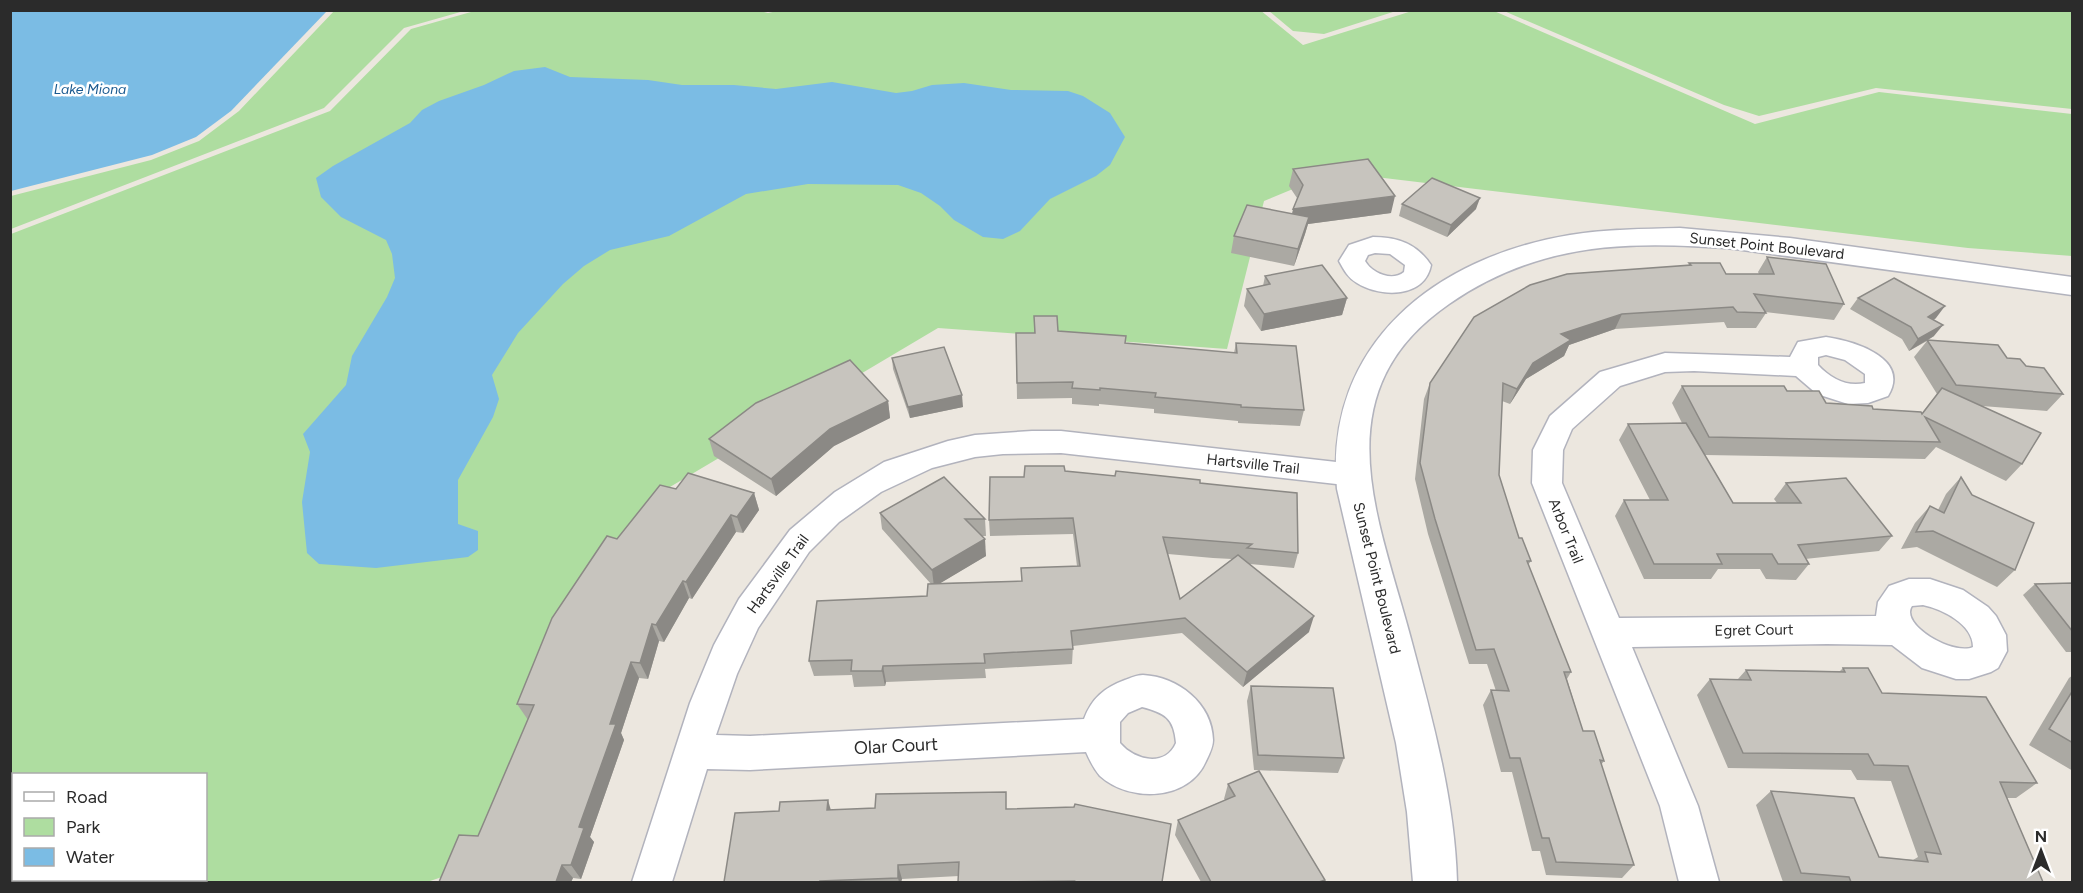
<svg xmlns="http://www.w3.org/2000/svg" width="2083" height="893" font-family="Figtree,sans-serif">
<rect width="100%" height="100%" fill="#ece7df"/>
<!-- green -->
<g fill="#aedda0" fill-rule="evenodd">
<path d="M335,10L464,11L404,28L324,108L11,229V196L151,160L199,141L239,111Z"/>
<path d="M478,10H755L768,13L782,10H1260L1303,45L1412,11H1494L1755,124L1879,92L2072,114V256L1968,248L1334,172L1264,201L1227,349L938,328L648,500L472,867L427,882H11V234L330,111L411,29ZM14,774H206V880H14Z"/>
<path d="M1269,11H1396L1324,34L1293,31Z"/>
<path d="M1504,11H2072V109L1876,88L1759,116L1724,105Z"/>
</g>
<!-- water -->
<g fill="#7bbce4">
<path d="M11,10H327V11L231,111L196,137L152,155L11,191Z"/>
<path d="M545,67L570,77L648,80L682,85H734L776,89L832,82L896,93L912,91L932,85L964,83L1011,90L1068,91L1083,96L1110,113L1125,137L1110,165L1096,176L1050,199L1020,231L1003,239L983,237L954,220L940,206L921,193L898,185L808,184L746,194L669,236L610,250L584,266L563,284L518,333L492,375L499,399L493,417L458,480V524L478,531V550L468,557L376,568L319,564L307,553L302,502L310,452L303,434L346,385L352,356L387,297L395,278L392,254L386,240L341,217L321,197L316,178L333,166L410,123L422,110L439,101L484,85L514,71Z"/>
</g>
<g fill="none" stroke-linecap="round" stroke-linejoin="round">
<defs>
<g id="street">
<path d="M1373,237C1398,237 1417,244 1431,265C1425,298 1381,298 1357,283C1348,278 1344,270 1339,261L1349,245ZM1375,253L1390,254L1405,265L1404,272C1392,282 1372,273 1365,261L1368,255Z"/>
<path d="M1826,337C1854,341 1911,358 1888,396L1868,403L1848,404L1817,394L1796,376L1694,371L1665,372L1620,386L1572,429L1563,450L1562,483L1619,618L1876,616L1878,602L1889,586L1909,579H1930L1963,590L1988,607L1996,616L2006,635L2007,651L1998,668L1991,672L1969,679H1956L1922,668L1892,645L1827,644L1632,647L1698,806L1719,882H1679L1660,806L1532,483L1533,450L1550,416L1600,372L1665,353L1790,357L1798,342ZM1826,355L1845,360L1865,374V383C1847,387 1831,379 1818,365V357ZM1923,605C1942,609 1973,624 1973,647C1954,656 1899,625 1912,606Z"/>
<path d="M1032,431H1061L1354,464L1365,467L1369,475L1365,483L1354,486L1061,453L1003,454L975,457L932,468L881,492L839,522L809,552L758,628L737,674L716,735L750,736L1084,719C1092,698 1104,688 1125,680C1130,678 1137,675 1143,675C1178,677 1212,703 1213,740C1213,747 1209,755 1206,761C1189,801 1130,803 1100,776C1094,769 1090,761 1086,752L750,770L707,769L672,882H632L690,703L714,645L739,599L790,530L835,492L884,462L948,441L975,435ZM1142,707C1165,713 1174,718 1176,743C1165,768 1134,760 1120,743V722L1128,713Z"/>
</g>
<path id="secondary" d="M1680,228L1790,238L2072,277V295L1735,249C1630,241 1540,241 1449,304C1320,393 1379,518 1411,639C1432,718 1455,800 1457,882H1413L1407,812L1396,743L1337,489C1324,343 1437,257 1570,235C1606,229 1643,229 1680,228Z"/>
</defs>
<!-- street casing -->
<use href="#street" stroke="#b2b3bd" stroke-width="3"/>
<!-- secondary casing -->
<use href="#secondary" stroke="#b2b3bd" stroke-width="3"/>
<!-- street -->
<use href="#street" fill="#fff" fill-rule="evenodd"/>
<!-- secondary -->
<use href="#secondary" fill="#fff" fill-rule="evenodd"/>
</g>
<!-- wall -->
<g fill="#aba9a3" fill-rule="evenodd">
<path d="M1293,169L1391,213L1308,224L1305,234L1294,266L1231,253L1234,236L1292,214L1297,198L1289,186Z"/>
<path d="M1402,204L1476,209L1447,237L1399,216Z"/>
<path d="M1767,257L1844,304L1834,320L1765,312L1766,313L1756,328H1727L1724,322L1615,329L1569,345L1564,356L1526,379L1510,404L1502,401L1499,475L1519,538L1531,561L1528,565L1571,672L1567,679L1583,731L1604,761L1601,765L1634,865L1622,878L1546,875L1540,851H1532L1512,772H1501L1483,705L1491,690L1496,691L1487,664H1469L1428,534L1415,479L1424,399L1430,383L1688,266L1689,263L1726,274H1759L1758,272Z"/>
<path d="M1265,276L1347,298L1342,315L1261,331L1244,306L1247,289L1263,286Z"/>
<path d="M1858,298L1936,318L1934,320V336L1928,340L2007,358L2026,366L2063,394L2047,411L1982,406L2022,464L2006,481L1936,447L1925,459L1705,455L1733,503H1777L1774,499L1786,483L1892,536L1879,551L1805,559L1809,564L1796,580L1766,579L1760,569H1718L1711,579H1644L1615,516L1624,500H1650L1619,440L1628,424L1682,423L1672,403L1682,386L1787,391L1826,403L1873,409L1922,413L1937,394L1914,357L1927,341L1909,351L1902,339L1850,309Z"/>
<path d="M1034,316L1058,331L1126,343L1234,353L1236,343L1304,410L1300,426L1238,423V421L1154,413V409L1099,404V406L1072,404V398L1017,399L1016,333H1034Z"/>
<path d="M892,358L963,407L910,418L893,369Z"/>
<path d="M888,401L890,418L834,446L776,496L714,456L709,439Z"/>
<path d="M1065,471L1115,476L1200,483L1298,553L1294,568L1250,564L1309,632L1243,687L1182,633L1073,646L1072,664L985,669L986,678L886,682L885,686L854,687L852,675L814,676L809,661L927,596L931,584L882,529L880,513L985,519L986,536H981L986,556L940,583L1021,581L1077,566L1073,534L990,536L989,520L1024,477ZM1168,554L1213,558L1232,559L1180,599Z"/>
<path d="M1961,477L2015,570L1997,587L1917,547L1901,549L1915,523L1930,506L1938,510L1946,494Z"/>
<path d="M676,489L754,493L759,510L743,533L736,532L692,599L689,598L664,642L659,641L648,679L639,678L621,733L624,740L590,837L594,842L581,879L573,878L571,882H439L478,836L528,720L517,704L617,539Z"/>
<path d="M2073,583V652H2066L2023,595L2035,584Z"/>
<path d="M1843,668L1882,693L2037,783L2016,798H2007L2043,882H1783L1756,805L1771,791L1879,857L1913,860L1918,857L1891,781L1857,780L1851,770L1728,768L1697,695L1710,679H1738L1746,670L1840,671Z"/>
<path d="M2073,675V771L2029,745L2069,678Z"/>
<path d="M1251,686L1344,758L1338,773L1254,770L1247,701Z"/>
<path d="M1228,784L1324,882H1201L1175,835L1178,820L1225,800L1224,799Z"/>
<path d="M1007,809L1162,882H958L959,876L902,879L901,882H724L779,811Z"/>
</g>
<!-- shaded-wall -->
<g fill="#8b8985">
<path d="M1395,196L1391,213L1308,224L1305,234L1294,266L1298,249L1290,226L1293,209Z"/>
<path d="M1480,198L1476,209L1447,237L1451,225Z"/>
<path d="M1347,298L1342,315L1261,331L1264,314Z"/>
<path d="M1945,306L1936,318L1919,328L1928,317Z"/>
<path d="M1622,314L1615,329L1569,345L1564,356L1526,379L1510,404L1517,389L1533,363L1561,334Z"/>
<path d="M1943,325L1934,336L1909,351L1918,339Z"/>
<path d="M962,395L963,407L910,418L908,407Z"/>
<path d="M888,401L890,418L834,446L776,496L771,479L830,429Z"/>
<path d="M754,493L759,510L743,533L737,517Z"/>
<path d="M731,515L736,532L692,599L686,582Z"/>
<path d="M985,539L986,556L934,587L932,570Z"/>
<path d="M683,581L689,598L664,642L656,625Z"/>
<path d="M1314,616L1309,632L1243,687L1247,672Z"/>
<path d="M652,624L659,641L648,679L640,663Z"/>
<path d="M631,662L639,678L621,733L624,740L590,837L594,842L581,879L571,865L579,827L610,724Z"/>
<path d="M883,666L886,682L885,686L882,671Z"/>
<path d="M828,800L832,814L827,810Z"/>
<path d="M562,865L573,878L571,882H556Z"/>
<path d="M898,865L902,879L901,882H899L898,878Z"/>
</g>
<!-- building -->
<g fill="#c7c4be" stroke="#8b8985" stroke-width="1.5">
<path d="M1368,159L1395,196L1293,209L1303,185L1293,169Z"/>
<path d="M1432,178L1480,198L1451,225L1402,204Z"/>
<path d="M1247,205L1309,217L1298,249L1234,236Z"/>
<path d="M1767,257L1826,264L1844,304L1754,294L1766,313L1737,312L1733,307L1622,314L1561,334L1571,340L1533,363L1517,389L1503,383L1499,475L1519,538H1522L1531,561H1527L1571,672H1564L1583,731H1594L1604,761L1600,760L1634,865L1556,862L1549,838H1542L1520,758H1510L1491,690L1509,691L1494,649L1476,650L1435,519L1420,463L1430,383L1474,317L1530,285L1567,274L1691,265L1689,263H1720L1726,274H1774Z"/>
<path d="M1322,265L1347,298L1264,314L1247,289L1270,284L1265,276Z"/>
<path d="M1894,278L1945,306L1928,317L1943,325L1918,339L1911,327L1858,298Z"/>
<path d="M1034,316H1057L1058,331L1126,336L1125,343L1237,353L1236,343L1296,346L1304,410L1241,407V405L1155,397L1156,393L1100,388V390L1072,388L1073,382L1017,383L1016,333H1035Z"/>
<path d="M1927,340L1998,345L2007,358L2020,359L2026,366L2044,368L2063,394L1956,385Z"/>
<path d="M944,347L962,395L908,407L892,358Z"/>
<path d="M850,360L888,401L830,429L771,479L709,439L756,403Z"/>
<path d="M1682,386H1784L1787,391H1819L1826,403L1872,406L1873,409L1921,412L1922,414L1942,388L2041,433L2022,464L1925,417L1940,442L1709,437Z"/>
<path d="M1686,423L1733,503H1801L1786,483L1846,478L1892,536L1798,545L1809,564H1778L1772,554H1717L1722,564H1654L1624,500H1668L1628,424Z"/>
<path d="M1025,466H1064L1065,471L1115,476L1116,471L1200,480V483L1297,493L1298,553L1247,548L1252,544L1163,537L1180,599L1238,555L1314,616L1247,672L1185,618L1071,631L1073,649L984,654L985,663L883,666L882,671H851L852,660L809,661L817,601L927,596L928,584L1022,581L1021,568L1080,566L1073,518L989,520L990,477H1024Z"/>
<path d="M688,473L754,493L737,517L731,515L686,582L683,581L656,625L652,624L640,663L631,662L610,724H616L579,827L584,828L571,865H562L556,882H439L459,835L478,836L534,705L517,704L552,618L607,536L617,539L660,485L676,489Z"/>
<path d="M944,477L985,519H965L985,539L932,570L880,513Z"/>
<path d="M1961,477L1972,495L2034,523L2015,570L1933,531L1916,532L1930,506L1944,513Z"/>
<path d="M2073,583V632L2035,584Z"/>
<path d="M1843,668H1868L1882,693L1986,697L2037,783L2000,782L2043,882H1851L1849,877L1801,873L1771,791L1854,798L1879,857L1928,862L1925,852L1941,854L1908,766L1874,765L1868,754L1743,753L1710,679L1751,680L1746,670L1845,672Z"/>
<path d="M1251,686L1333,688L1344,758L1258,755Z"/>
<path d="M2073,690V743L2049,729Z"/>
<path d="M1259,771L1325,880L1319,882H1211L1178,820L1235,796L1228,784Z"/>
<path d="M1006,792V809L1074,807L1075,804L1171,824L1162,882H1073L1074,881L1006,882H958L959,862L898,865V878L820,881V882H724L735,813L779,811L780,802L828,800L827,810L875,808L876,794Z"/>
</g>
<g text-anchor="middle" stroke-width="5" stroke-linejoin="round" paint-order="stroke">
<!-- far-water labels -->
<g font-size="14" font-style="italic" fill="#1a5a90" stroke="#fff">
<text x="90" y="94">Lake Miona</text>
</g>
<!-- street labels -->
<g font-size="15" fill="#2b2b2b" stroke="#fff">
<text transform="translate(1767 246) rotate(6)" y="5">Sunset Point Boulevard</text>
<text transform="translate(1253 464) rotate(6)" y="5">Hartsville Trail</text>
<text transform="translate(1566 531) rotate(68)" y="5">Arbor Trail</text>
<text transform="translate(778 574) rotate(-54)" y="5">Hartsville Trail</text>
<text transform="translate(1377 578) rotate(76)" y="5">Sunset Point Boulevard</text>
<text transform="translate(1754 630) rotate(-1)" y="5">Egret Court</text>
</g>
<!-- near-street labels -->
<g font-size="18" fill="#2b2b2b" stroke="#fff">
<text transform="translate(896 746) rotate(-3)" y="6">Olar Court</text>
</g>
</g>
<!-- border -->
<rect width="2083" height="893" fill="none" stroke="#2b2b2b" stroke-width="24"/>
<!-- legend -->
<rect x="12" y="773" width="195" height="108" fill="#ffffff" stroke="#aaaaaa" stroke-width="1.5"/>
<rect x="24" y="792" width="30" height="9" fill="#ffffff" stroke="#aaaaaa" stroke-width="1.5"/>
<text x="66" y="803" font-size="18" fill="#2b2b2b">Road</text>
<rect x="24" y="818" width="30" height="18" fill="#aedda0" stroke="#aaaaaa" stroke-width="1.5"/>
<text x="66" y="833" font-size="18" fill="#2b2b2b">Park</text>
<rect x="24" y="848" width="30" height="18" fill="#7bbce4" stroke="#aaaaaa" stroke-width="1.5"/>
<text x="66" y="863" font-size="18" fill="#2b2b2b">Water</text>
<!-- north arrow -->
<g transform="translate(2041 851)" stroke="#ffffff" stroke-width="4.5" paint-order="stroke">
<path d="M0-4.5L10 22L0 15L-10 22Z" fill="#2b2b2b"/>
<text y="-9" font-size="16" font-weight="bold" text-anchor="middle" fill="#2b2b2b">N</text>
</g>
</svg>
